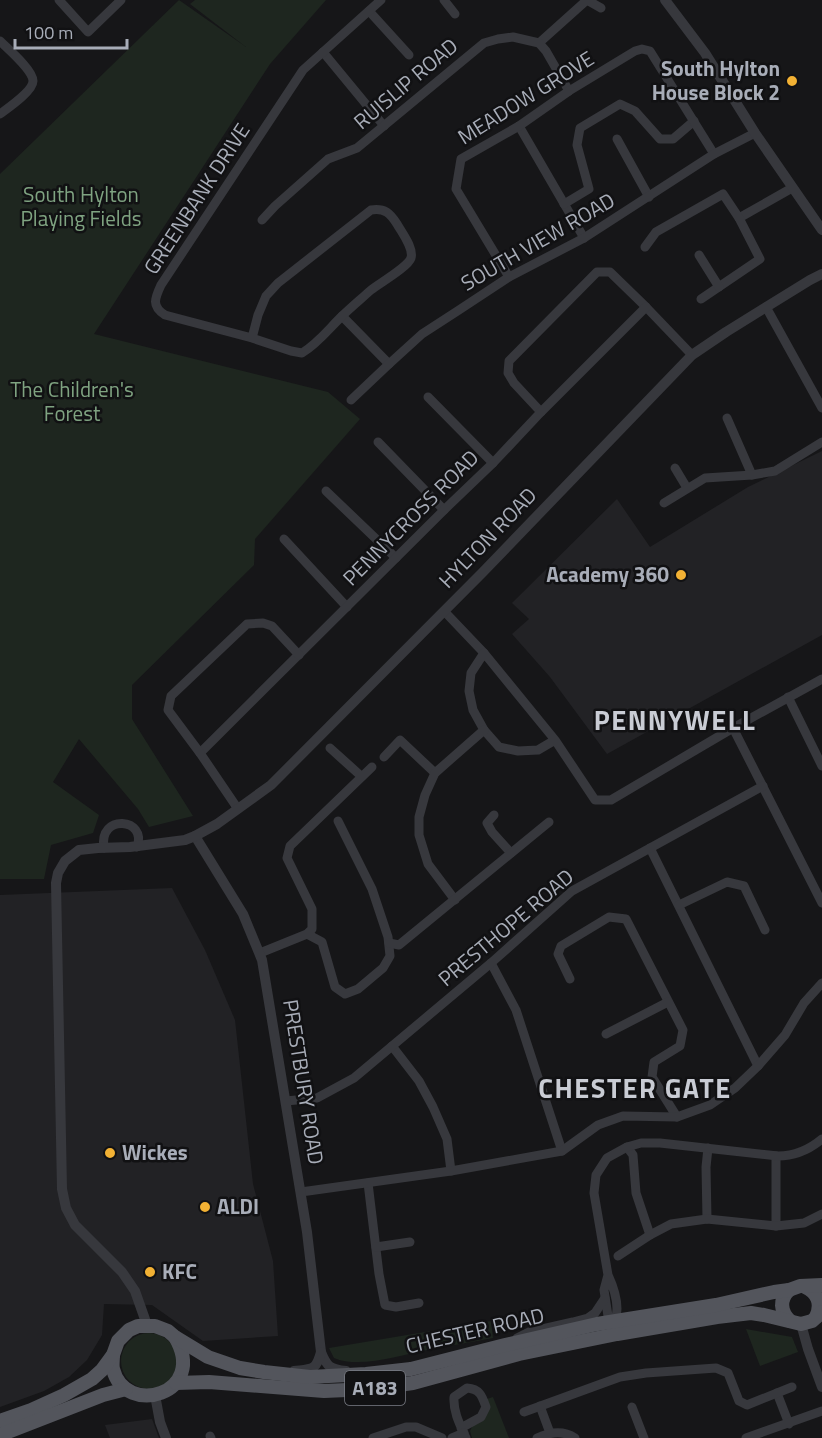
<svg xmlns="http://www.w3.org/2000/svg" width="822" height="1438" font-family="'Titillium Web',sans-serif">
<rect width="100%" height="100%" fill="#161618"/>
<!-- built -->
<g fill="#222225">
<path d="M822,451V635L607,754L550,677L512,634L529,619L512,603L617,499L650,547L748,487Z"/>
<path d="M172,888L205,950L235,1020L253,1184L273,1261L278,1336L203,1341L152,1305L104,1304L102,1335L87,1360L69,1377L44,1391L0,1407V895Z"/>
<path d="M152,1419L159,1438H110L105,1425Z"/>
</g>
<!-- green -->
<g fill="#1e261f">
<path d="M179,0L246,47L190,4L195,0H326L270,64L94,334L328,392L360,419L255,539L254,565L132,685V719L193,816L149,827L138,809L79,739L53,782L99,815L93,833L51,845L44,879H0V174Z"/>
<path d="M491,1321L493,1338C471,1342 449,1346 427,1350C400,1355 360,1369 334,1358L329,1348Z"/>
<path d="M746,1329L792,1337L798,1352L760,1366Z"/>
<circle cx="149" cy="1361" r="28"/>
<path d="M493,1397L509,1438H472L470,1431L472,1427L487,1399Z"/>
</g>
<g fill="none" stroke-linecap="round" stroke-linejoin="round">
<!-- minor -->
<g stroke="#37383d" stroke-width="9">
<path d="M59,0L88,32L121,0"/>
<path d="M444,0L455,14"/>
<path d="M369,11L409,55"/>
<path d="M0,41C8,49 33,70 33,81C33,91 8,108 0,114"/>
<path d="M539,43L587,0L601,8"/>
<path d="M323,52L384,126"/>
<path d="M519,126L584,238"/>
<path d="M617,139L649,197"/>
<path d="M564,204L589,189L577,145L580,128L620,104L635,111L660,139H673L694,121"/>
<path d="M739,218L792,188"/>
<path d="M262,220L275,206L328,159L357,148L484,43L498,39L513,37L539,43L546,51L569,91"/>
<path d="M645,247L656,232L723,194L739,218L760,259L701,299"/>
<path d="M699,255L719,287"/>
<path d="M509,277L456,189L461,159L519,126L569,91L635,51L642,49L650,51L714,154"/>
<path d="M766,307L822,408"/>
<path d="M342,316L389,364"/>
<path d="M252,338L258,315L266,296L278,283L371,210C385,208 390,213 397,224C402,233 414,248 411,258C408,267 380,283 371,290C361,299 350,308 340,318C328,330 317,344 302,353L291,351L252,338L165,315C151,306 155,298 161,285L303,70L381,0"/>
<path d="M428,397L493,463"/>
<path d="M351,400L389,364L422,334L459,310L509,277L584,238L714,154L755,133"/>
<path d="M541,412L514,383L508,373L509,361L597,272H610L646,307L692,355"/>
<path d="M727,418L752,475"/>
<path d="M378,442L444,510"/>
<path d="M675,468L687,488"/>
<path d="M326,491L396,558"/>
<path d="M664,503L705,478L752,475L775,471L822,442"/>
<path d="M284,539L347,607"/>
<path d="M444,611L484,653"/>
<path d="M788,697L822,766"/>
<path d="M733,728L822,903"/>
<path d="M555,740L538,750L518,751L499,747L484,730L473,710L469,691L471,673L484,653L555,740L595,800H611L733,728L822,679"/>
<path d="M330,748L361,776"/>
<path d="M200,753L444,510L493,463L541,412L646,307"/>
<path d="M384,757L400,740L435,773"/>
<path d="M238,809L200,753L168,710L171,696L247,624L263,623L272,626L299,655"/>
<path d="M494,815L487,823L492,832L511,853"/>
<path d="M104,848C98,813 148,818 137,847"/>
<path d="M650,848L758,1066"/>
<path d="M455,900L428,864L419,835V817L425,795L435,773L484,730"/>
<path d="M679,905L727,882L744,886L765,930"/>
<path d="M307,934L322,942L335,987L345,994L358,989L383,968L390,956L388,937L372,889L338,821"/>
<path d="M389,943L399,945L549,822"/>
<path d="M260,953L307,934L312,929V909L287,858L290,846L372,767"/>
<path d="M491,963L516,1010L562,1151"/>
<path d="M570,979L558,954L561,946L609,917L626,919L683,1030L680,1046L654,1062L652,1077L677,1117"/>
<path d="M606,1034L668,1002"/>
<path d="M392,1046L419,1081L433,1107L447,1139L451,1171"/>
<path d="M286,1101L317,1098L354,1078L491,963L572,891L763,786"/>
<path d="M627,1147L633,1155L636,1193L650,1235"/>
<path d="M368,1183L379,1274L385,1305L396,1307L419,1303"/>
<path d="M301,1192L451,1171L562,1151L598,1125L623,1116L677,1117L710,1105L735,1088L758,1066L785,1035L804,1003L822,983"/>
<path d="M707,1219L706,1167L708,1148"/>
<path d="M776,1226V1156"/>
<path d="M376,1247L410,1242"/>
<path d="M618,1256L650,1235L671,1224L707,1219L776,1226L804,1223L822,1214"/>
<path d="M608,1275L604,1290L608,1316L615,1321C620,1307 614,1288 608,1275L594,1193L596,1175L607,1158L627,1147L641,1143H660L778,1156C795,1156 809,1150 822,1139"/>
<path d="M517,1338L529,1332L573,1322L588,1318L595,1313L605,1298"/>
<path d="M777,1393L789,1424"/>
<path d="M540,1406L550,1433"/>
<path d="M632,1407L644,1438"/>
<path d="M524,1412L620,1377L646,1373L716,1368L728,1373L739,1401L747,1405L792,1387"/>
<path d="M461,1428L481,1417L486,1407C482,1396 480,1389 467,1388L454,1397C453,1412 460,1425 466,1438"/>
<path d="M210,1436L211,1438"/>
<path d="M373,1438L406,1427H416L442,1438"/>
<path d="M452,1438L464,1433"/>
<path d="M537,1438C550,1432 563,1430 575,1438"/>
<path d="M746,1438L822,1411"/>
</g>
<!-- tertiary -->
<g stroke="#37383d" stroke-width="10">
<path d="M665,0L705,53L755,133L822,230"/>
<path d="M195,836L243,914L262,960L307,1232L321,1352C327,1367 330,1369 346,1371"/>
<path d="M801,1324L808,1349L822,1387"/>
<path d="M147,1325L135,1291L122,1272L75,1225L66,1208L62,1189L56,883L58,873L65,861L79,850L98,848L130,847L185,840L195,836L217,824L271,785L482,573L692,355L726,332L810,280L822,274"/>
<path d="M294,1371C312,1369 316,1371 321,1352"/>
<path d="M155,1395L160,1422L166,1438"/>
</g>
<!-- primary -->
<g stroke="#53555c" stroke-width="14">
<path d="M805,1287C818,1293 822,1304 816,1317"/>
<path d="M789,1290C779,1300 780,1311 790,1321"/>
<path d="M113,1355C113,1359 112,1365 113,1369C125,1418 209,1394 175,1337"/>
<path d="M176,1383L209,1382L324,1391L370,1389L413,1383L519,1354L617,1334L717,1317L751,1313L764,1315L801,1324L812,1321L822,1312"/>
<path d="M0,1421L31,1410L64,1395L92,1379L102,1370L113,1355L118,1341L129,1330L138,1326H155L168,1331L175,1337L208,1357L240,1368L264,1372L310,1377L366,1374L411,1369L505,1345L597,1324L716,1305L774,1292L789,1290L800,1286L822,1285"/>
<path d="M0,1435L103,1395L126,1389"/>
</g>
</g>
<!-- markers -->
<g fill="#f2b134" stroke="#111113" stroke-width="2">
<circle cx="792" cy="81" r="6"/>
<circle cx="681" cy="575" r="6"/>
<circle cx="110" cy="1153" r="6"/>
<circle cx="205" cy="1207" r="6"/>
<circle cx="150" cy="1272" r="6"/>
</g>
<g text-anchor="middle" stroke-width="5" stroke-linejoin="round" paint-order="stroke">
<!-- shield labels -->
<rect fill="#111113" stroke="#7b7e86" stroke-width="1.5" x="345" y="1371" width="60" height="34" rx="4.5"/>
<g font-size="20" font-weight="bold" fill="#a8adb8">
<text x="375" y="1395">A183</text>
</g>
<!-- poi labels -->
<g font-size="21" font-weight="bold" fill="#a8adb8" stroke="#111113" text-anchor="start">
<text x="780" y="76" text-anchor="end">South Hylton<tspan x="780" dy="24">House Block 2</tspan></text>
<text x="669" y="582" text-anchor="end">Academy 360</text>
<text x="122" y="1160">Wickes</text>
<text x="217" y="1214">ALDI</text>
<text x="162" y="1279">KFC</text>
</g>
<!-- street labels -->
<g font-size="21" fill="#a8adb8" stroke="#111113">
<text transform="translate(406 84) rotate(-40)" y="7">RUISLIP ROAD</text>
<text transform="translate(526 98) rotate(-32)" y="7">MEADOW GROVE</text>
<text transform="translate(197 199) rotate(-57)" y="7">GREENBANK DRIVE</text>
<text transform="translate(538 242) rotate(-30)" y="7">SOUTH VIEW ROAD</text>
<text transform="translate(411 518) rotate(-45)" y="7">PENNYCROSS ROAD</text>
<text transform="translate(488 538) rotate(-46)" y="7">HYLTON ROAD</text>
<text transform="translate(506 928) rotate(-40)" y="7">PRESTHOPE ROAD</text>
<text transform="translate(303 1082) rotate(81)" y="7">PRESTBURY ROAD</text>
<text transform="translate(475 1331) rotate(-13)" y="7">CHESTER ROAD</text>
</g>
<!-- park labels -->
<g font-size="21" fill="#7fa381" stroke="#111113">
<text x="81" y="202">South Hylton<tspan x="81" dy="24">Playing Fields</tspan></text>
<text x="72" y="397">The Children's<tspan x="72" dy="24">Forest</tspan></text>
</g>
<!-- district labels -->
<g font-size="27" font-weight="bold" letter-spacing="1.5" fill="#c9ccd4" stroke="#111113">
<text x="675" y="730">PENNYWELL</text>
<text x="635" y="1098">CHESTER GATE</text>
</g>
</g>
<!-- scale -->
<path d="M15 39v9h112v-9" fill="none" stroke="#a8adb8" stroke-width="3"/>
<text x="24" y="39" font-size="18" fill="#a8adb8" stroke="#111113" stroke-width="4.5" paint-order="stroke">100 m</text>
</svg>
